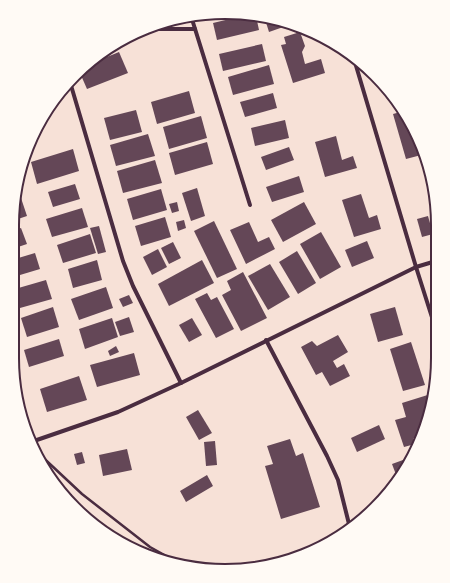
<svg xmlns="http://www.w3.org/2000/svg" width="450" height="583" font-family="Bitter,serif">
<rect width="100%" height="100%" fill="#f7e1d7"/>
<!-- building -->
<g fill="#644757">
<path d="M242,16H256L259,30L217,40L213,23Z"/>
<path d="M264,16H267L289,25L269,32Z"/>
<path d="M300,32L305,46L302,52L305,64L321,59L325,73L293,83L281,45L286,44L284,37Z"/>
<path d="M262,44L266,61L223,71L219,54Z"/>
<path d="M119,52L128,73L87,89L80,73L90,64Z"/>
<path d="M269,65L274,84L233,95L228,77Z"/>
<path d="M189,91L195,113L157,124L151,102Z"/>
<path d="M273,93L277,108L245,117L240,102Z"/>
<path d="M136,110L142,132L110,140L104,118Z"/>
<path d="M404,111L425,154L406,159L393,114Z"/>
<path d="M201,116L207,138L169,149L163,127Z"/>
<path d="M285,120L289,138L255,146L251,128Z"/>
<path d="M148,134L155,156L116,166L110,145Z"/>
<path d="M336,136L342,160L353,156L357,168L325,177L315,142Z"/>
<path d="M207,142L213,164L175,175L169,153Z"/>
<path d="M289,147L294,160L266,170L261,157Z"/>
<path d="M73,149L79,171L37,184L31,162Z"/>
<path d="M155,160L162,183L123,193L117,171Z"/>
<path d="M429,167L433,184H432L426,168Z"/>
<path d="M299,176L304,192L272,202L266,187Z"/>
<path d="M75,184L80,199L53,207L48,192Z"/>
<path d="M197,188L205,216L191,221L182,193Z"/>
<path d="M161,189L167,210L133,220L127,199Z"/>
<path d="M361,194L369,218L377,215L381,229L354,237L342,200Z"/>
<path d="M20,195L27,216L12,221V211L15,196Z"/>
<path d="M177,202L179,211L172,213L169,204Z"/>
<path d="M304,202L316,224L283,242L271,220Z"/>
<path d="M82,208L88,227L52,237L46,219Z"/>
<path d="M428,216L433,234L422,237L417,219Z"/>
<path d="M165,217L171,237L141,246L135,226Z"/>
<path d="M184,220L186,228L178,231L176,222Z"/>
<path d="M214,221L237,269L217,278L194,231Z"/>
<path d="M249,222L258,242L269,237L275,249L246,264L230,230Z"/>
<path d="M99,226L106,252L98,254L90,228Z"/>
<path d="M21,228L27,244L12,249V231Z"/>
<path d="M321,232L341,267L320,279L300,244Z"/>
<path d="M90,234L96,253L63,263L57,245Z"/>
<path d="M367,241L374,258L352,267L345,250Z"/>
<path d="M173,242L181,258L169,264L161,248Z"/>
<path d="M158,249L167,267L152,275L143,257Z"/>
<path d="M297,251L316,283L298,294L279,262Z"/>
<path d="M35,253L40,269L20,275L15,259Z"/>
<path d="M97,260L102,280L73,288L68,269Z"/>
<path d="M202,260L214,283L169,306L158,284Z"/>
<path d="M270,264L290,297L268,310L248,276Z"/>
<path d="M243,272L267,318L241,331L222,295L231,290L227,281Z"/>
<path d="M46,280L52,299L20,308L15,289Z"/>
<path d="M106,287L113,308L79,320L71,299Z"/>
<path d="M207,293L211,300L217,297L234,329L216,338L195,299Z"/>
<path d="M129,295L133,303L123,307L119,299Z"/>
<path d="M53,307L59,327L27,337L21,318Z"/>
<path d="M395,307L403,335L378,342L370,314Z"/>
<path d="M129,317L134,332L120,336L115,322Z"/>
<path d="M112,318L118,337L85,349L79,329Z"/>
<path d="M192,318L202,335L189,342L179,325Z"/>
<path d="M338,335L348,352L333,361L337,368L344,364L350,376L330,386L322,372L316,375L301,347L312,341L317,346Z"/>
<path d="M59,339L64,356L29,367L24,350Z"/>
<path d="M411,342L425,385L403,391L390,349Z"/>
<path d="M116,346L119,352L110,356L108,351Z"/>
<path d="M134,353L140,375L97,387L90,365Z"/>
<path d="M79,376L87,400L47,412L40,389Z"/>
<path d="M17,392L21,393L19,409Z"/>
<path d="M434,393L427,427L421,439L415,440L413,438L415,444L404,447L395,420L406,417L402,403Z"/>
<path d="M198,410L212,433L199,440L186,417Z"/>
<path d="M379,425L385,439L357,452L351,438Z"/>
<path d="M290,439L296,456L303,453L320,507L281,519L265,466L273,464L267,446Z"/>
<path d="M215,441L217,465L206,466L204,442Z"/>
<path d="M127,449L132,470L103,476L99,455Z"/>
<path d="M82,452L85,463L77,465L74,454Z"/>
<path d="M403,460L406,468L402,476L398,480L392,464Z"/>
<path d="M207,475L213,486L186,502L180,491Z"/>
<path d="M72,494V506L64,495Z"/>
</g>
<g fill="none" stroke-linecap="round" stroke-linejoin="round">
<!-- path -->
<path stroke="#4a2c40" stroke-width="2.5" d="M35,450L82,494L150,547L184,566"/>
<!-- minor -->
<g stroke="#4a2c40" stroke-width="4">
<path d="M191,16L250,205"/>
<path d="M153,29H195"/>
<path d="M354,59L416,267L436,330"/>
<path d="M70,82L123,261L133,286L181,383"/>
<path d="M266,340L327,456L338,480L350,528"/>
<path d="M31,442L118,412L181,383L416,267L436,261"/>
</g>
</g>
<!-- crop -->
<path d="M0 0H450V583H0ZM225 19H225A206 206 0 0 1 431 225V358A206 206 0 0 1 225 564H225A206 206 0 0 1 19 358V225A206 206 0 0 1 225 19Z" fill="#fffaf5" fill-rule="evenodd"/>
<path fill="none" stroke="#4a2c40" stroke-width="2" d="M225 19H225A206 206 0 0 1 431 225V358A206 206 0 0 1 225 564H225A206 206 0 0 1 19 358V225A206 206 0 0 1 225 19Z"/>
</svg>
